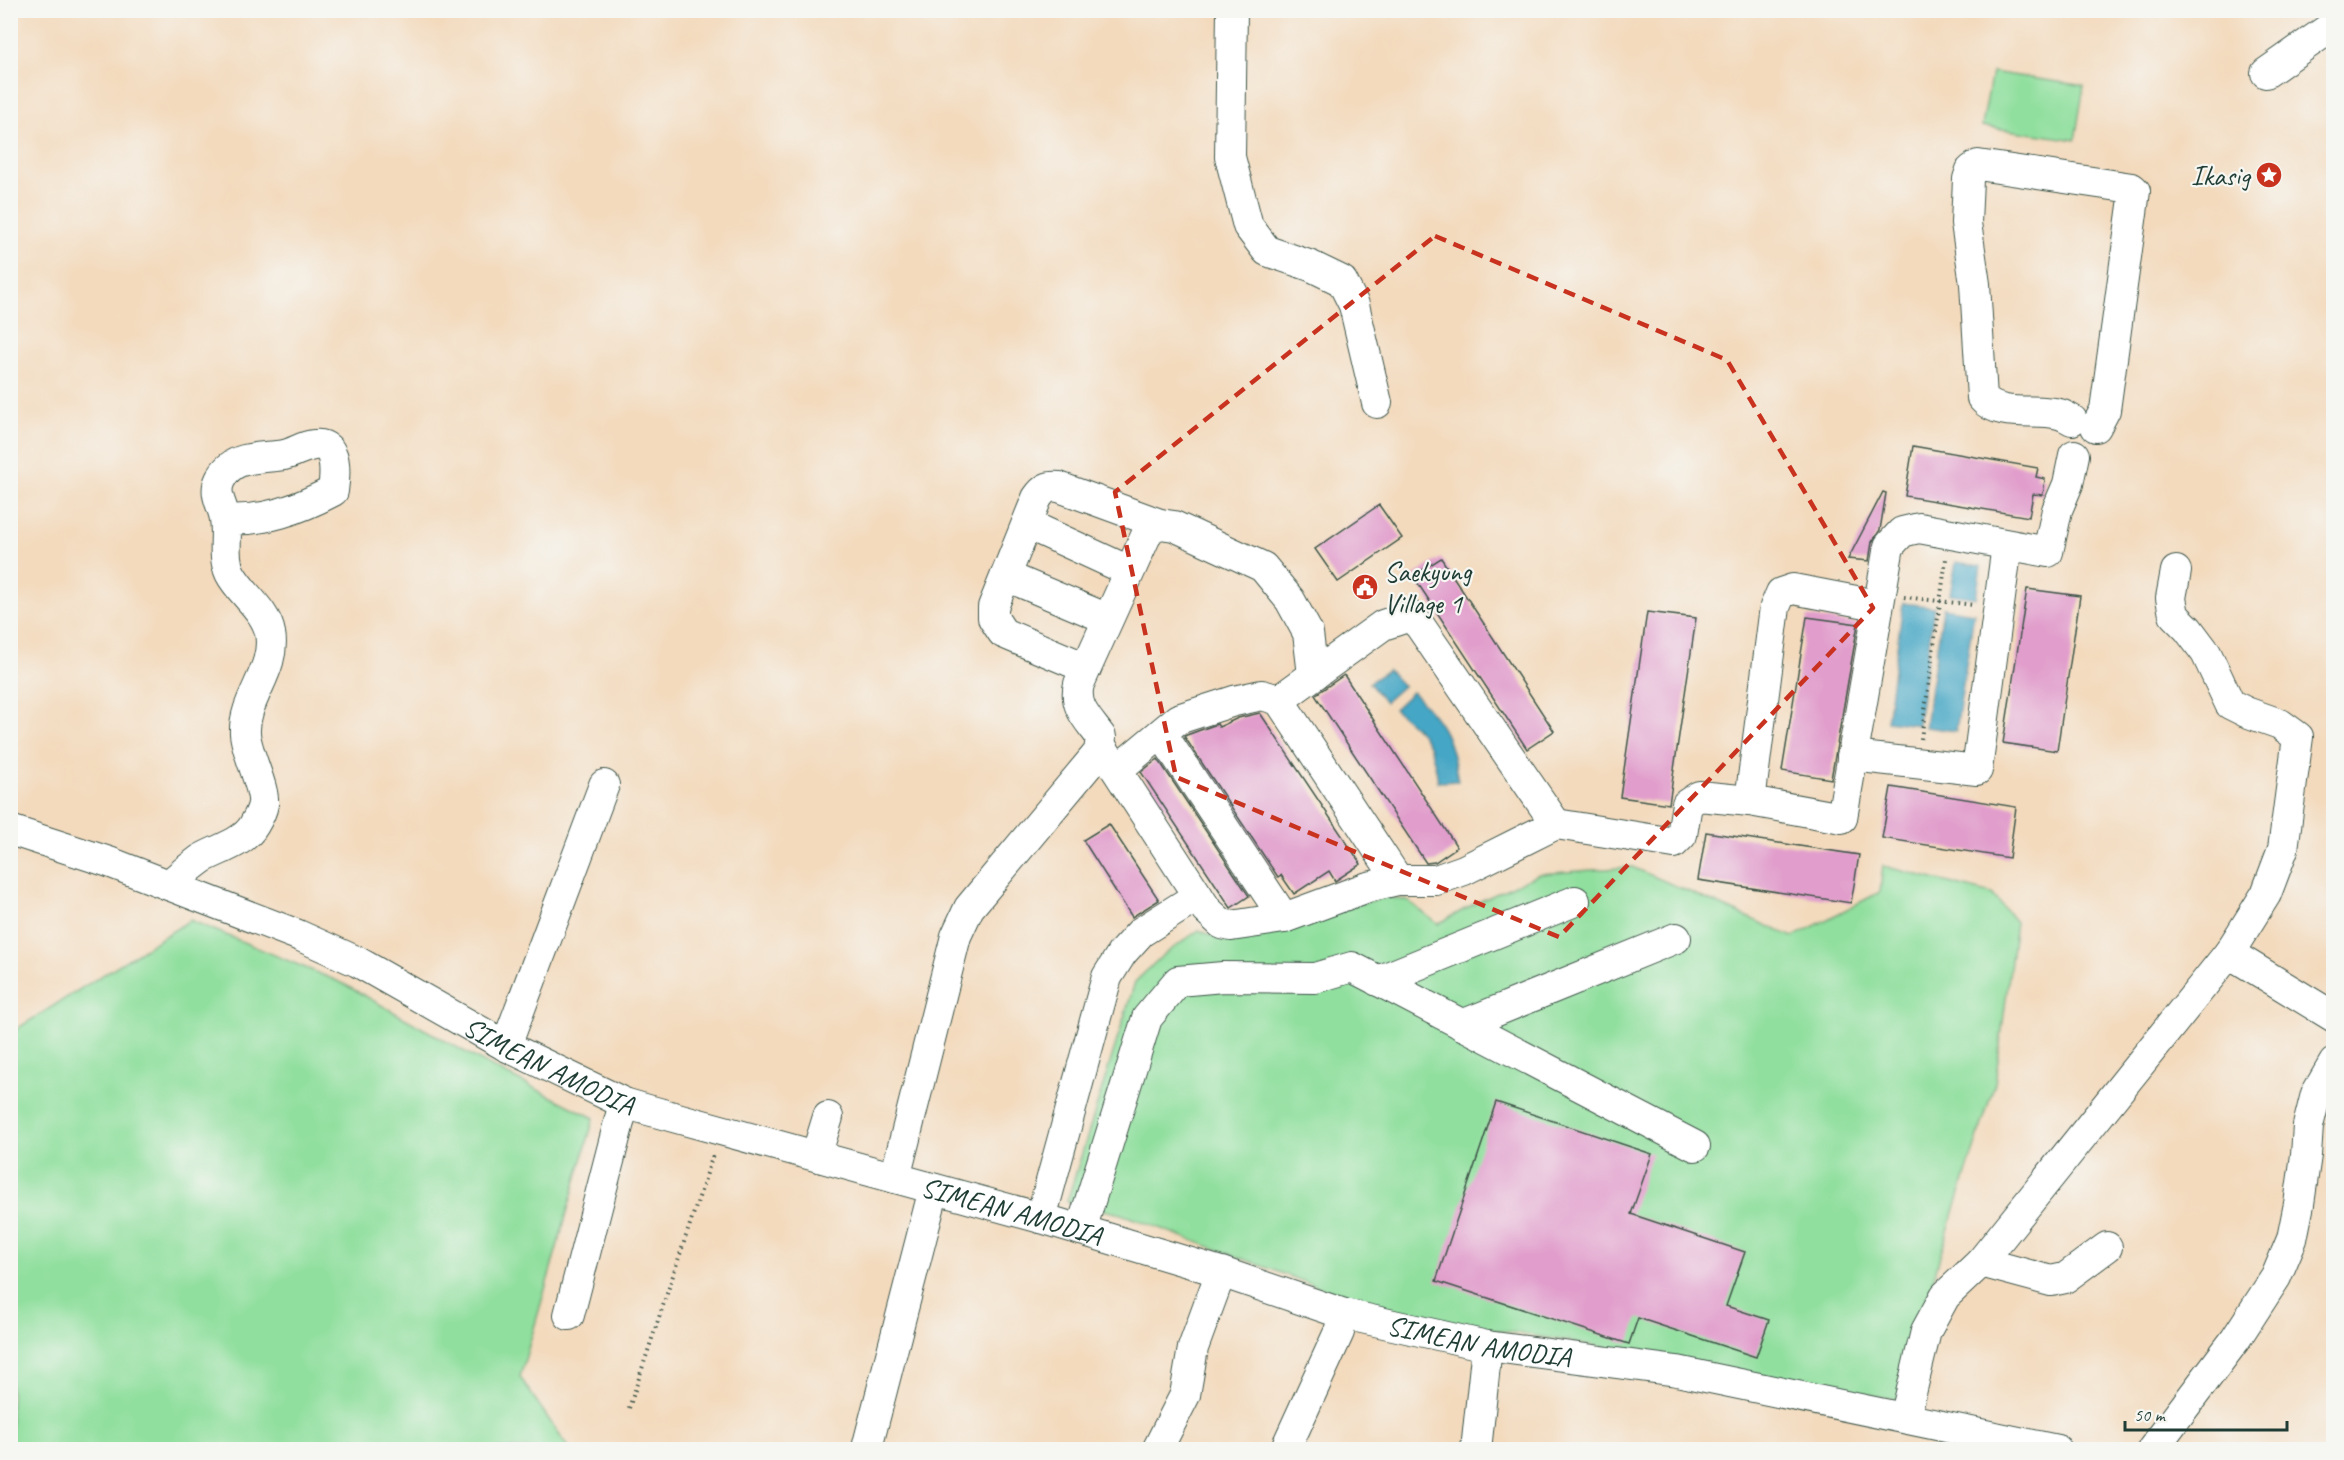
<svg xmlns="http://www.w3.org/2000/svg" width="2344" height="1460" font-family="Caveat,sans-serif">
<rect width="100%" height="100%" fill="#f6f6f2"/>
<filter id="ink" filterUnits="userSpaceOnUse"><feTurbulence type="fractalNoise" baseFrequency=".0167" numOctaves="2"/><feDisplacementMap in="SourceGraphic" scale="12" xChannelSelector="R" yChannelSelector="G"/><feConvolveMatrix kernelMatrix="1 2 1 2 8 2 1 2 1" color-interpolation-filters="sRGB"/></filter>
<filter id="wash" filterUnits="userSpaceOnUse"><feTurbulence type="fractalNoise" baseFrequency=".008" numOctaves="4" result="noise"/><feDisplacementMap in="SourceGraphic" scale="24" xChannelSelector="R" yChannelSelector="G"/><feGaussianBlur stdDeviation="1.35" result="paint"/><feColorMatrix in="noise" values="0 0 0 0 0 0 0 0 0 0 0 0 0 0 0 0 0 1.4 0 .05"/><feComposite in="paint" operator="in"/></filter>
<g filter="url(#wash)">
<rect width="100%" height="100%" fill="#f3dabd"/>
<!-- green -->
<g fill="#90df9e" stroke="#588e69" stroke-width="1.5">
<path d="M1992,72L2084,86L2075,140L1982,126Z"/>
<path d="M1883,866L1992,894L2016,922L1995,1083L1940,1256L1899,1400L1568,1341L1392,1314L1121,1214L1067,1202L1135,982L1162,956L1199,930L1224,941L1310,915L1388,897L1408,901L1438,924L1476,903L1539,874L1632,867L1793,937L1880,892Z"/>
<path d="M190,920L342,983L492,1067L594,1118L520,1377L569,1449H11V1037L18,1028Z"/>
</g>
<!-- water -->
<g fill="#45a6c5" stroke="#32727c" stroke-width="1.5">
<path d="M1956,562L1981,566L1976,598L1950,594Z"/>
<path d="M1903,603L1934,607L1918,725L1887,721Z"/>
<path d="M1943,608L1974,613L1956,731L1925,727Z"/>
<path d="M1388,670L1403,686L1385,702L1369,683Z"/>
<path d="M1412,692C1444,722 1451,738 1458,781L1438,782C1433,743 1425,733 1394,709Z"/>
</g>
<g id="blocks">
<!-- building -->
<g fill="#e19ecc">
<path d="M1913,446L2038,468L2036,477L2045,479L2043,495L2033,494L2029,517L1905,496Z"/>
<path d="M1883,492L1886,493L1880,530L1872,542L1869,561L1848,559Z"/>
<path d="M1379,505L1402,538L1338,582L1315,549Z"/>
<path d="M1441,558L1554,731L1527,749L1413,576Z"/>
<path d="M2027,589L2080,596L2057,751L2003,743Z"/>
<path d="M1647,612L1696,618L1669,804L1620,797Z"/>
<path d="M1807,617L1858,624L1831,779L1782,771Z"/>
<path d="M1344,675L1457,847L1435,862L1426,863L1315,695Z"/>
<path d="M1260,713L1361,864L1335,881L1329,871L1294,894L1281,875L1278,877L1184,736L1217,724L1219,727L1238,718Z"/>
<path d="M1158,759L1249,896L1231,908L1141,772Z"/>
<path d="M1891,787L2016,807L2009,858L1882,838Z"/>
<path d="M1109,824L1159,900L1132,917L1083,840Z"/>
<path d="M1706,832L1859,855L1851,903L1698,880Z"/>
<path d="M1496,1102L1652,1154L1631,1214L1745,1252L1726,1306L1769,1320L1756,1357L1638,1318L1629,1344L1436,1281Z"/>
</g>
</g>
</g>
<g filter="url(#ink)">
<use href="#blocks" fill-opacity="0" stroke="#3f5549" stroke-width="1.5"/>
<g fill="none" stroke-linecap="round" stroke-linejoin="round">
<defs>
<g id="minor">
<path d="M1232,10L1230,157L1248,226L1267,251L1311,266L1342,281L1354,305L1377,403"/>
<path d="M2266,73L2334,25"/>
<path d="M2072,420C2068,418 2064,415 2059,414C2036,408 1999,418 1982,398L1975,284L1966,223L1968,179L1971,170L1978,165L2132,188L2135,191L2105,410L2096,427"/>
<path d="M1027,524L1129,571"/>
<path d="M1006,576L1108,619"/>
<path d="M1086,668L1003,633L993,618V607L1037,498C1044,488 1048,486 1059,487L1160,524"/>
<path d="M1279,700L1383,625L1410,616L1420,626L1556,824"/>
<path d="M1162,734L1284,918"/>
<path d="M1101,746L1207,910L1222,924L1231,926L1284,918L1368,887L1398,880H1436L1464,870L1556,824L1674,843L1682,835L1687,804L1699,796L1750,801L1775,607L1781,593L1793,589L1877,605"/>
<path d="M1852,756L1977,770L2007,545"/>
<path d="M1117,770L1178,719L1234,701L1262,695L1279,700L1398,880"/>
<path d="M1750,801L1842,818L1889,546L1902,532L1919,528L2048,552L2057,510L2068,484L2074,455"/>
<path id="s1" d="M10,830L109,862L298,935L358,962L506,1046L624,1103L648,1110L1041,1218L1221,1272L1344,1314L1487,1346L1677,1371L2057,1450"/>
<path d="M169,885C179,876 190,867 201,859C218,849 244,843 254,825C257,820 262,810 263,804C265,788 246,752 245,733C243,699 277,669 270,633C266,610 240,593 230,573C222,555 228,538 225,519C223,505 213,494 220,480C232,454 260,459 284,455C294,453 303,446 314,445C339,441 335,476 333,491C299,509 264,522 225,519"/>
<path d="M2229,953L2334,1017"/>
<path d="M1378,981L1575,901"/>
<path d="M1462,1025L1676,938"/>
<path d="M506,1046L604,785"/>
<path d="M816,1156L828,1117"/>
<path d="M895,1178L956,936L969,908L1099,752L1101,737C1089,720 1073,707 1079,684L1149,529L1160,524L1174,526L1263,567L1290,600L1308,633L1313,675"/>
<path d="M1041,1218L1107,977L1122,953L1141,932L1198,896"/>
<path d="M1081,1230L1147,1018L1178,981L1223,977L1315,978L1352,967L1695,1146"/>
<path d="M1981,1262L2051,1281L2065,1278L2107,1247"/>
<path d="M569,1315L624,1103"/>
<path d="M1905,1418L1926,1331L1945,1296L1981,1262L2229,953L2266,894L2283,849L2298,737L2280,724L2246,712L2230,704L2206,653L2188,629L2174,615L2171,598L2176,571"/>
<path d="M868,1444L934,1189"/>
<path d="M1157,1450L1185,1395L1193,1348L1221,1272"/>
<path d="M1285,1450L1339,1332L1344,1314"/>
<path d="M1476,1450L1487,1346"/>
<path d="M2152,1450L2235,1340L2276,1277L2292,1239L2299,1204L2306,1155L2308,1126L2316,1094L2334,1063"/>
</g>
</defs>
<!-- minor casing -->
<use href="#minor" stroke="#3f5549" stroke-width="32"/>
<!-- path -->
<g stroke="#3f5549" stroke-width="4" stroke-dasharray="1.5 4.5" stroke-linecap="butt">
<path d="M1904,597L1974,605"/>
<path d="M1921,739L1946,559"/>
<path d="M629,1408L714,1152"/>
</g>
<!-- minor -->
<use href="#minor" stroke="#fff" stroke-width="30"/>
</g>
</g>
<!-- marked area -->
<path fill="none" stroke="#c8321e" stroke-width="4.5" stroke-dasharray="12 8" stroke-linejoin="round" d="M1435,236L1727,360L1873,608L1559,937L1176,777L1115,492Z"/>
<!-- icons -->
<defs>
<symbol id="sight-disc" viewBox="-11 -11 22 22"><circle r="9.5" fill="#c8321e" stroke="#f6f6f2"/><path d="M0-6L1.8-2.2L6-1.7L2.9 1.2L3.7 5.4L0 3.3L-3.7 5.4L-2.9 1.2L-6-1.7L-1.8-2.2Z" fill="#fff"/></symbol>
<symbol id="civic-disc" viewBox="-11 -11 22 22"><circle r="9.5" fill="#c8321e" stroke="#f6f6f2"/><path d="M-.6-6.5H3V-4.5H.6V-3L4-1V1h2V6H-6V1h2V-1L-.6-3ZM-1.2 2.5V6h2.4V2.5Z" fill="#fff"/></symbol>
</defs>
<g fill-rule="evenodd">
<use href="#sight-disc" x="2254" y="160" width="30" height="30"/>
<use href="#civic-disc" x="1350" y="572" width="30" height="30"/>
</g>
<g text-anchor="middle" stroke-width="4.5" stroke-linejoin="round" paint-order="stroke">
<!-- poi labels -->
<g font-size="28" fill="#1f3d34" stroke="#f6f6f2" text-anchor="end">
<text x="2250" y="185">Ikasig</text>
<text x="1384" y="581" text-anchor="start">Saekyung<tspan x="1384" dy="32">Village 1</tspan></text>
</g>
<!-- street labels -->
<g font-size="28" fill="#1f3d34" stroke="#f6f6f2">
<text dy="10" stroke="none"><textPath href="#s1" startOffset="590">SIMEAN AMODIA</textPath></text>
<text dy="10" stroke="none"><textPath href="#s1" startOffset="1076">SIMEAN AMODIA</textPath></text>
<text dy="10" stroke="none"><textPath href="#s1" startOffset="1562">SIMEAN AMODIA</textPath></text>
</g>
</g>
<!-- margin -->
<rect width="2344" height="1460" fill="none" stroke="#f6f6f2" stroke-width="36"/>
<!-- scale -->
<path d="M2125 1421v9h162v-9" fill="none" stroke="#1f3d34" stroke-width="3"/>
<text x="2134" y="1421" font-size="18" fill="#1f3d34" stroke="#f6f6f2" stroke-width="4.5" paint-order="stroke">50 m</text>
</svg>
